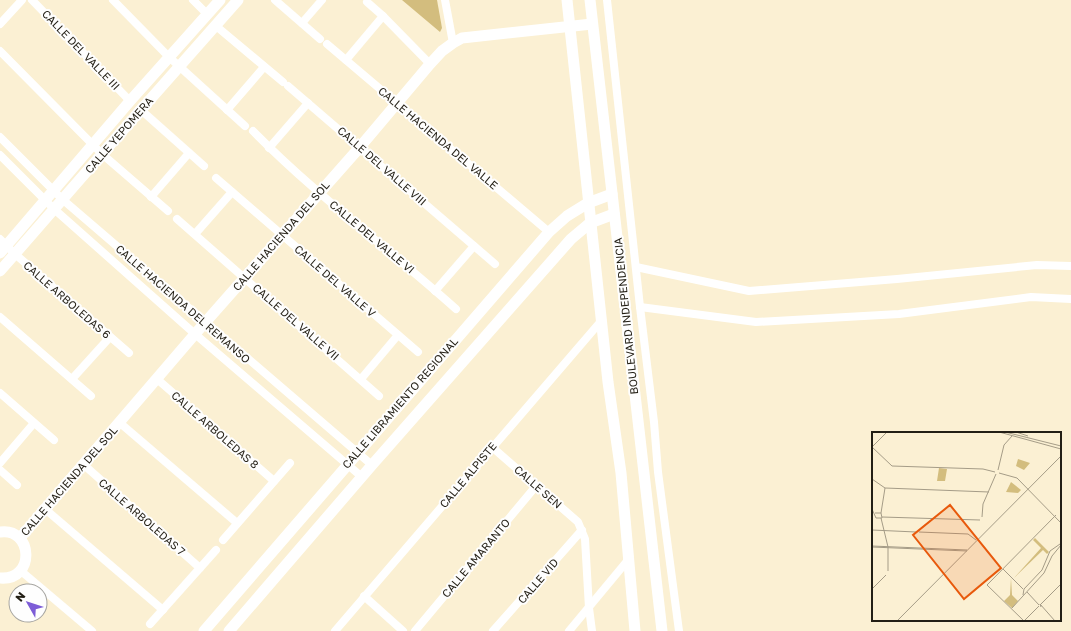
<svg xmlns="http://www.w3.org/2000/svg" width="1071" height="631" font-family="'Golos Text',sans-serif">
<rect width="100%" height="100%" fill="#fbf0d3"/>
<!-- green -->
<path fill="#d3bd7e" d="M402,0H437L442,28L440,32Z"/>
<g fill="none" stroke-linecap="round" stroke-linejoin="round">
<!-- street -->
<g stroke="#fff" stroke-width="8">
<path d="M32,0L130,101"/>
<path d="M113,0L169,57L245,126"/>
<path d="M193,0L207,14"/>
<path d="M275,0L320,39"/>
<path d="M445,0L453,43"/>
<path d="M607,0L640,307L654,422L658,472L679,631"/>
<path d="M367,2L383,16L430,64"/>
<path d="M302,23L322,0"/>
<path d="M0,24L22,0"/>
<path d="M216,26L283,82"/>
<path d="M327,44L549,232"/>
<path d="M0,51L102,154L168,211"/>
<path d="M346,60L383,16"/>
<path d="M288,86L495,264"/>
<path d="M141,110L204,166"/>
<path d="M227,110L264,67"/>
<path d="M253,131C316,195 389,249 456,309"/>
<path d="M0,137L62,199L372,465"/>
<path d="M269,148L308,103"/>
<path d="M0,155L54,209L195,334L362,477"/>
<path d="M216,178L418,352"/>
<path d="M151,197L189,153"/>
<path d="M177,219L379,396"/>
<path d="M195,234L232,192"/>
<path d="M0,239L15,254L129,353"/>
<path d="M636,267L749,291L897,279L1037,265L1071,266"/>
<path d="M435,291L474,246"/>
<path d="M640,307L756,322L899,314L1031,297L1071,299"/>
<path d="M0,317L91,396"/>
<path d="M72,379L110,337"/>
<path d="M157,379L274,481"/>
<path d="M361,379L398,335"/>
<path d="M0,393L54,440"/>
<path d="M120,423L237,523"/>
<path d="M492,447L578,522L585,539L589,608L592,631"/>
<path d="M0,463L34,423"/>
<path d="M84,465L200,568"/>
<path d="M0,470L17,485"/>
<path d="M45,509L163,610"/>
<path d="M223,540L290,463"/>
<path d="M21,571L92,631"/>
<path d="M364,596L403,631"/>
<path d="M150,624L216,550"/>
<path d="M335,631L602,320"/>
<path d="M415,631L536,486"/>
<path d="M493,631L582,530"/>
<path d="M569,631L628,560"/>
</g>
<!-- secondary -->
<g stroke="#fff" stroke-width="11">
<path d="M567,0L608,382L621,473L635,631"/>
<path d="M590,0L662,631"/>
<path d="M0,253L130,101L220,0"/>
<path d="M0,271L102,154L238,0"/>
<path d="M0,532C33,527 36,581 0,578"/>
<path d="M20,538L195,334L360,147L430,64L442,51L453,43L462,38L592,24"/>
<path d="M204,631L549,232L567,216L588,203L612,194"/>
<path d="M229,631L372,465L571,239L590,223L614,214"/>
</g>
</g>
<g text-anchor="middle" stroke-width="4" stroke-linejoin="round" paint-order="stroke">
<!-- street labels -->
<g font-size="11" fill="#231f15" stroke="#fefefe">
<text transform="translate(81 50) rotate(46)" y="4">CALLE DEL VALLE III</text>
<text transform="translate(119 135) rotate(-49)" y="4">CALLE YEPOMERA</text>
<text transform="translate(438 138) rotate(40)" y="4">CALLE HACIENDA DEL VALLE</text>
<text transform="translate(382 166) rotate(41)" y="4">CALLE DEL VALLE VIII</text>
<text transform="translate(281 236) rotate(-49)" y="4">CALLE HACIENDA DEL SOL</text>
<text transform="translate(372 237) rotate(40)" y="4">CALLE DEL VALLE VI</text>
<text transform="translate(335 281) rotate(41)" y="4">CALLE DEL VALLE V</text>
<text transform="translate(67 300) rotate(41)" y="4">CALLE ARBOLEDAS 6</text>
<text transform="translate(183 304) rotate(41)" y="4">CALLE HACIENDA DEL REMANSO</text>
<text transform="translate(626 316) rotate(-96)" y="4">BOULEVARD INDEPENDENCIA</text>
<text transform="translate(296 322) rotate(41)" y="4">CALLE DEL VALLE VII</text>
<text transform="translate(400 403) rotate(-49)" y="4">CALLE LIBRAMIENTO REGIONAL</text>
<text transform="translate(215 430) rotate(41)" y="4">CALLE ARBOLEDAS 8</text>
<text transform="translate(468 475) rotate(-50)" y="4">CALLE ALPISTE</text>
<text transform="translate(69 481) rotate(-49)" y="4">CALLE HACIENDA DEL SOL</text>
<text transform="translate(538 487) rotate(41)" y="4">CALLE SEN</text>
<text transform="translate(142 517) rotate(41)" y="4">CALLE ARBOLEDAS 7</text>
<text transform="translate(476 558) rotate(-50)" y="4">CALLE AMARANTO</text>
<text transform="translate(538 581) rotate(-49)" y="4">CALLE VID</text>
</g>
</g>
<!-- overview -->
<g transform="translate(872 432)">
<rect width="189" height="189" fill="#fbf0d3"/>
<path d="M146,27L158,31L152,38L144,34ZM67,36L75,37L73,49H65ZM139,50L149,58L146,61L134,60ZM163,106L177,120L175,122L171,118L142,146L169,116L161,108ZM139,146L140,163L146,169L140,176L132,169L138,163Z" fill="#d3bd7e"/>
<path fill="none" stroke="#a59c87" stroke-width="1" d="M127,0L189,17M133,0L189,14M144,0L156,4M0,15L20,34L111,37L123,40M0,15L15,0M126,38L132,13L140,4M127,41L145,46L189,91M0,47L13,56L117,60M0,77L4,86H10L9,81H3M9,81L13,56M10,85L108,88M110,85L111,72L124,42M9,86L16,115V139M0,98L44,100M47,100L96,102L104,108M0,114L95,118M0,115L95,119M131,137L151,157M0,157L14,143M155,160L167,173M151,163L152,157L170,138L178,119L188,112M169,172L189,152M169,175L168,172L183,189M140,176L172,141L180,124L189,113M25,189L189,24M152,189L115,153L184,83M152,189L167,174"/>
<path fill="#e8590c" fill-opacity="0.15" stroke="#e8590c" stroke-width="2" d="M78,73L129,136L92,167L41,103Z"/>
<rect width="189" height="189" fill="none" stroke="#231f15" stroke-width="2"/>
</g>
<!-- north arrow -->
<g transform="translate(28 603) rotate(309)"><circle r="19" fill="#fefefe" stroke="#a6a5a1"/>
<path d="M0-3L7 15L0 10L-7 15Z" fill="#7d5dd7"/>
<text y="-6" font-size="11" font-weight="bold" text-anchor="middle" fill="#231f15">N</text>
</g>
</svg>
